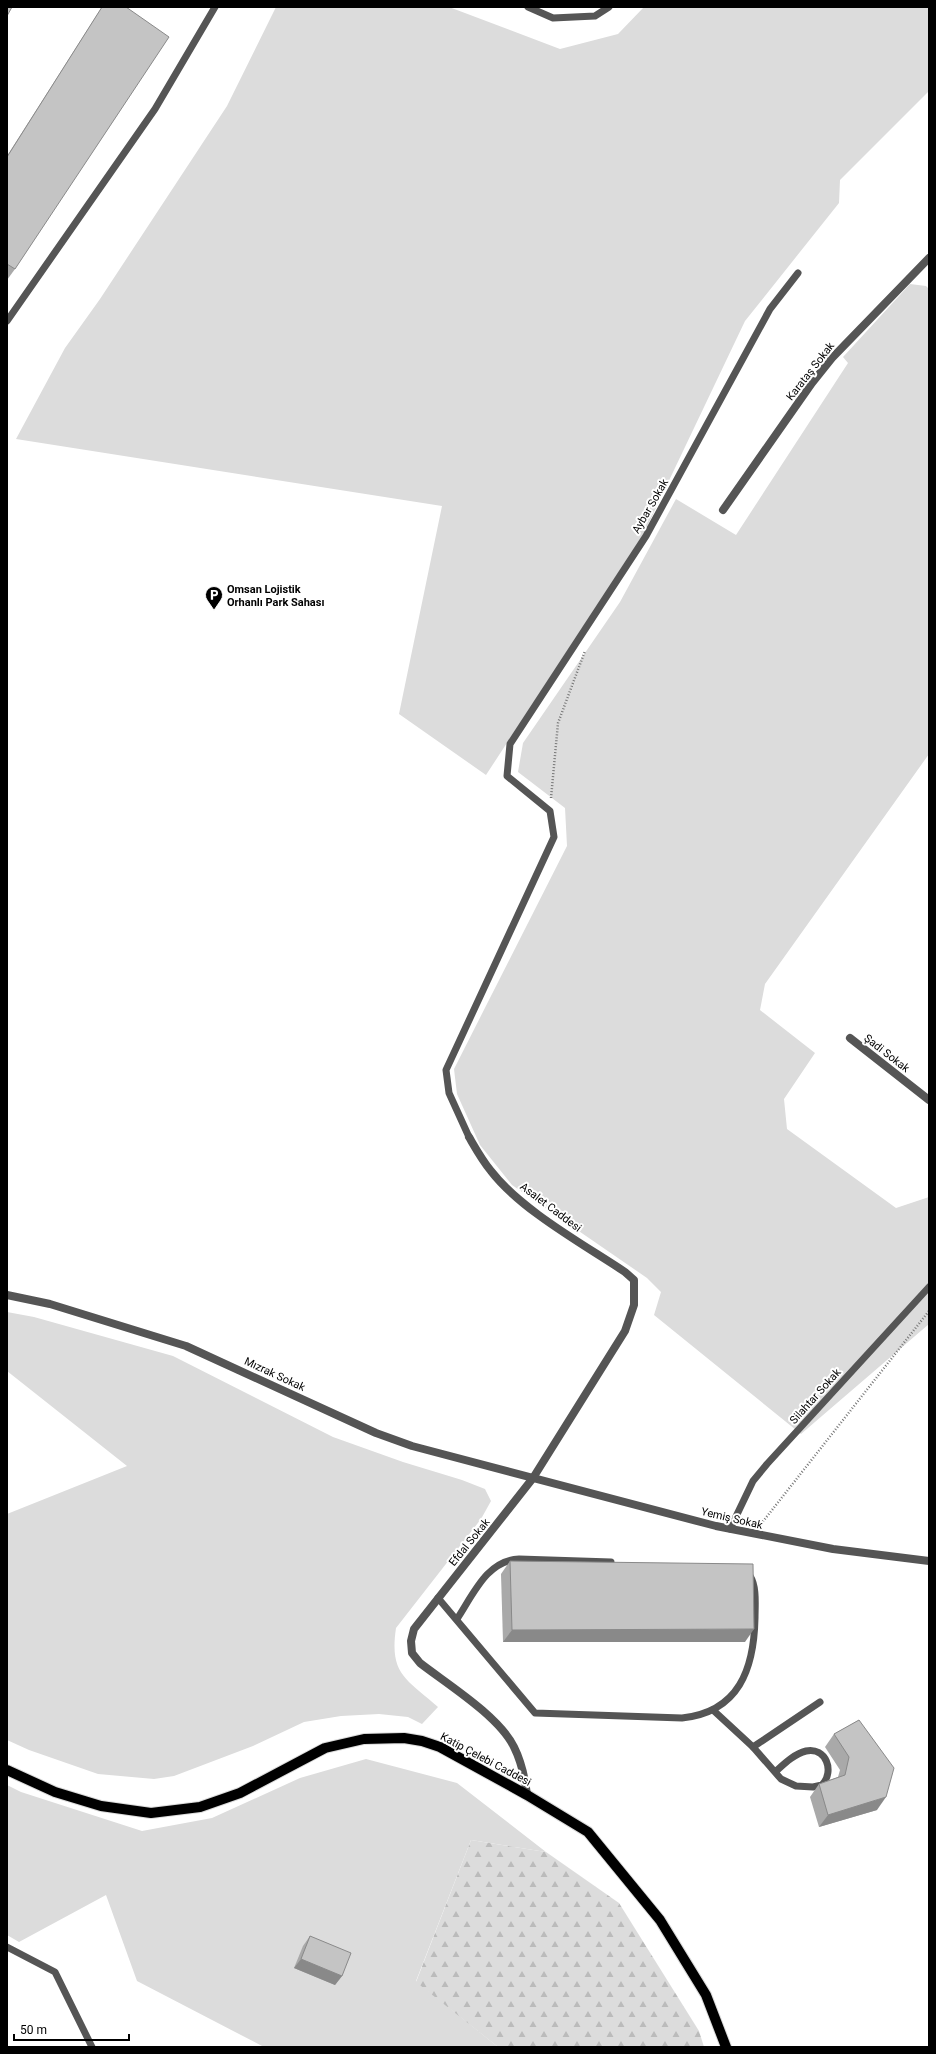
<svg xmlns="http://www.w3.org/2000/svg" width="936" height="2054" font-family="Roboto,sans-serif">
<defs>
<pattern id="forest-firs" width="22" height="20" patternUnits="userSpaceOnUse"><rect width="22" height="20" fill="#dcdcdc"/><path d="M5 1l3.5 6h-7zM16 11l3.5 6h-7z" fill="#bbb"/></pattern>
</defs>
<rect width="100%" height="100%" fill="#fff"/>
<!-- green -->
<g fill="#dcdcdc">
<path d="M276,7H449L560,49L618,34L644,7H929V91L840,180L839,203L745,321L644,533L486,775L399,714L442,506L16,439L65,348L100,299L227,106Z"/>
<path d="M910,284L926,286L929,289V754L765,984L760,1010L815,1053L784,1099L787,1129L896,1208L929,1197V1324L801,1434L654,1315L661,1292L647,1278L512,1185L480,1145L457,1094L454,1069L567,846L565,808L518,772L523,743L620,602L676,499L736,535L848,363L843,357Z"/>
<path d="M7,1312L34,1317L173,1356L333,1437L403,1462L462,1480L485,1489L491,1501L481,1519L396,1628C389,1675 407,1679 438,1707L422,1724L408,1717L379,1714L341,1716L304,1722L253,1746L174,1776L154,1779L98,1774L29,1750L7,1740V1514L127,1466L7,1371Z"/>
<path d="M366,1759L457,1783L546,1852L471,1840L416,1981L498,2047H264L137,1981L106,1895L19,1942L7,1935V1785L21,1792L142,1831L212,1818L300,1778Z"/>
</g>
<!-- forest -->
<path fill="url(#forest-firs)" d="M471,1840L546,1852L619,1903L699,2031L704,2047H498L416,1982Z"/>
<g fill="none" stroke-linecap="round" stroke-linejoin="round">
<defs>
<path id="primary" d="M7,1770L55,1792L101,1806L151,1813L200,1807L240,1793L325,1748L364,1739L404,1738L422,1741L440,1747L527,1795L588,1832L660,1920L706,1995L726,2047"/>
</defs>
<!-- primary casing -->
<use href="#primary" stroke="#dbdbdb" stroke-width="12"/>
<!-- path -->
<g stroke="#777" stroke-width="2.5" stroke-dasharray="1 2" stroke-linecap="butt">
<path d="M551,798L558,723L585,651"/>
<path d="M761,1524L929,1311"/>
</g>
<!-- service -->
<g stroke="#555" stroke-width="7">
<path d="M528,7L553,18L595,16L609,7"/>
<path d="M7,321L155,109L215,7"/>
<path d="M469,1137L449,1093L446,1070L554,837L550,811L507,776L510,744L646,536L770,309L798,273"/>
<path d="M730,1529L753,1481L767,1464L929,1287"/>
<path d="M438,1598L535,1713L682,1718C739,1712 754,1669 755,1618C755,1605 757,1587 750,1576"/>
<path d="M457,1619C473,1595 487,1560 519,1559L611,1562"/>
<path d="M713,1710L753,1747L781,1779L796,1786L813,1787L822,1785C835,1771 826,1747 806,1751C794,1754 784,1764 775,1772"/>
<path d="M753,1747L820,1702"/>
<path d="M7,1947L55,1972L92,2047"/>
</g>
<!-- minor -->
<g stroke="#555" stroke-width="8">
<path d="M723,510L812,383L832,358L929,258"/>
<path d="M850,1038L929,1100"/>
<path d="M469,1137C476,1149 482,1160 491,1171C521,1210 583,1244 625,1272L634,1280V1305L625,1331L533,1478L414,1629L411,1641L412,1653L420,1663C447,1684 499,1716 514,1747C522,1763 525,1778 527,1795"/>
<path d="M7,1295L50,1304L186,1346L376,1433L412,1446L716,1526L833,1549L929,1561"/>
</g>
<!-- primary -->
<use href="#primary" stroke="#000" stroke-width="10"/>
</g>
<!-- wall -->
<g fill="#a9a9a9">
<path d="M102,7H126L15,269L7,280V156Z"/>
<path d="M510,1561L745,1642H503L501,1574Z"/>
<path d="M859,1720L877,1810L819,1827L810,1797L819,1784L838,1777L840,1770L825,1747L834,1734Z"/>
<path d="M310,1936L342,1976L335,1985L294,1968L303,1946Z"/>
</g>
<!-- shaded-wall -->
<g fill="#898989">
<path d="M754,1629L745,1642H503L512,1630Z"/>
<path d="M886,1797L877,1810L819,1827L828,1815Z"/>
<path d="M301,1959L342,1976L335,1985L294,1968Z"/>
</g>
<!-- building -->
<g fill="#c4c4c4" stroke="#898989">
<path d="M7,7H12L7,16Z"/>
<path d="M102,7H126L169,37L15,269L7,264V157Z"/>
<path d="M510,1561L753,1564L754,1629L512,1630Z"/>
<path d="M859,1720L894,1768L886,1797L828,1815L819,1784L845,1775L849,1757L834,1734Z"/>
<path d="M310,1936L351,1953L342,1976L301,1959Z"/>
</g>
<!-- icons -->
<defs>
<symbol id="parking-pin" viewBox="-11 -11 22 30"><path d="M0 17L-7.5 6A9.5 9.5 0 1 1 7.5 6Z" fill="#000" stroke="#fff"/><path d="M-3.5-5.5H1a3.5 3.5 0 0 1 0 7H-1V5.5H-3.5ZM-1-3.4V-.6H.8a1.4 1.4 0 0 0 0-2.8Z" fill="#fff"/></symbol>
</defs>
<g fill-rule="evenodd">
<use href="#parking-pin" x="204" y="585" width="20" height="27"/>
</g>
<g text-anchor="middle" stroke-width="4" stroke-linejoin="round" paint-order="stroke">
<!-- street labels -->
<g font-size="11" fill="#000" stroke="#fff">
<text transform="translate(810 371) rotate(-52)" y="4">Karataş Sokak</text>
<text transform="translate(650 506) rotate(-60)" y="4">Aybar Sokak</text>
<text transform="translate(887 1053) rotate(38)" y="4">Şadi Sokak</text>
<text transform="translate(551 1207) rotate(37)" y="4">Asalet Caddesi</text>
<text transform="translate(275 1374) rotate(25)" y="4">Mızrak Sokak</text>
<text transform="translate(815 1396) rotate(-48)" y="4">Silahtar Sokak</text>
<text transform="translate(732 1518) rotate(13)" y="4">Yemiş Sokak</text>
<text transform="translate(469 1542) rotate(-51)" y="4">Efdal Sokak</text>
<text transform="translate(486 1759) rotate(28)" y="4">Katip Çelebi Caddesi</text>
</g>
<!-- poi labels -->
<g font-size="11" font-weight="bold" fill="#000" stroke="#fff" text-anchor="start">
<text x="227" y="593">Omsan Lojistik<tspan x="227" dy="13">Orhanlı Park Sahası</tspan></text>
</g>
</g>
<!-- border -->
<rect width="936" height="2054" fill="none" stroke="#000000" stroke-width="16"/>
<!-- scale -->
<path d="M14 2034v6h115v-6" fill="none" stroke="#000000" stroke-width="2"/>
<text x="20" y="2034" font-size="12" fill="#000000" stroke="#ffffff" stroke-width="3" paint-order="stroke">50 m</text>
</svg>
